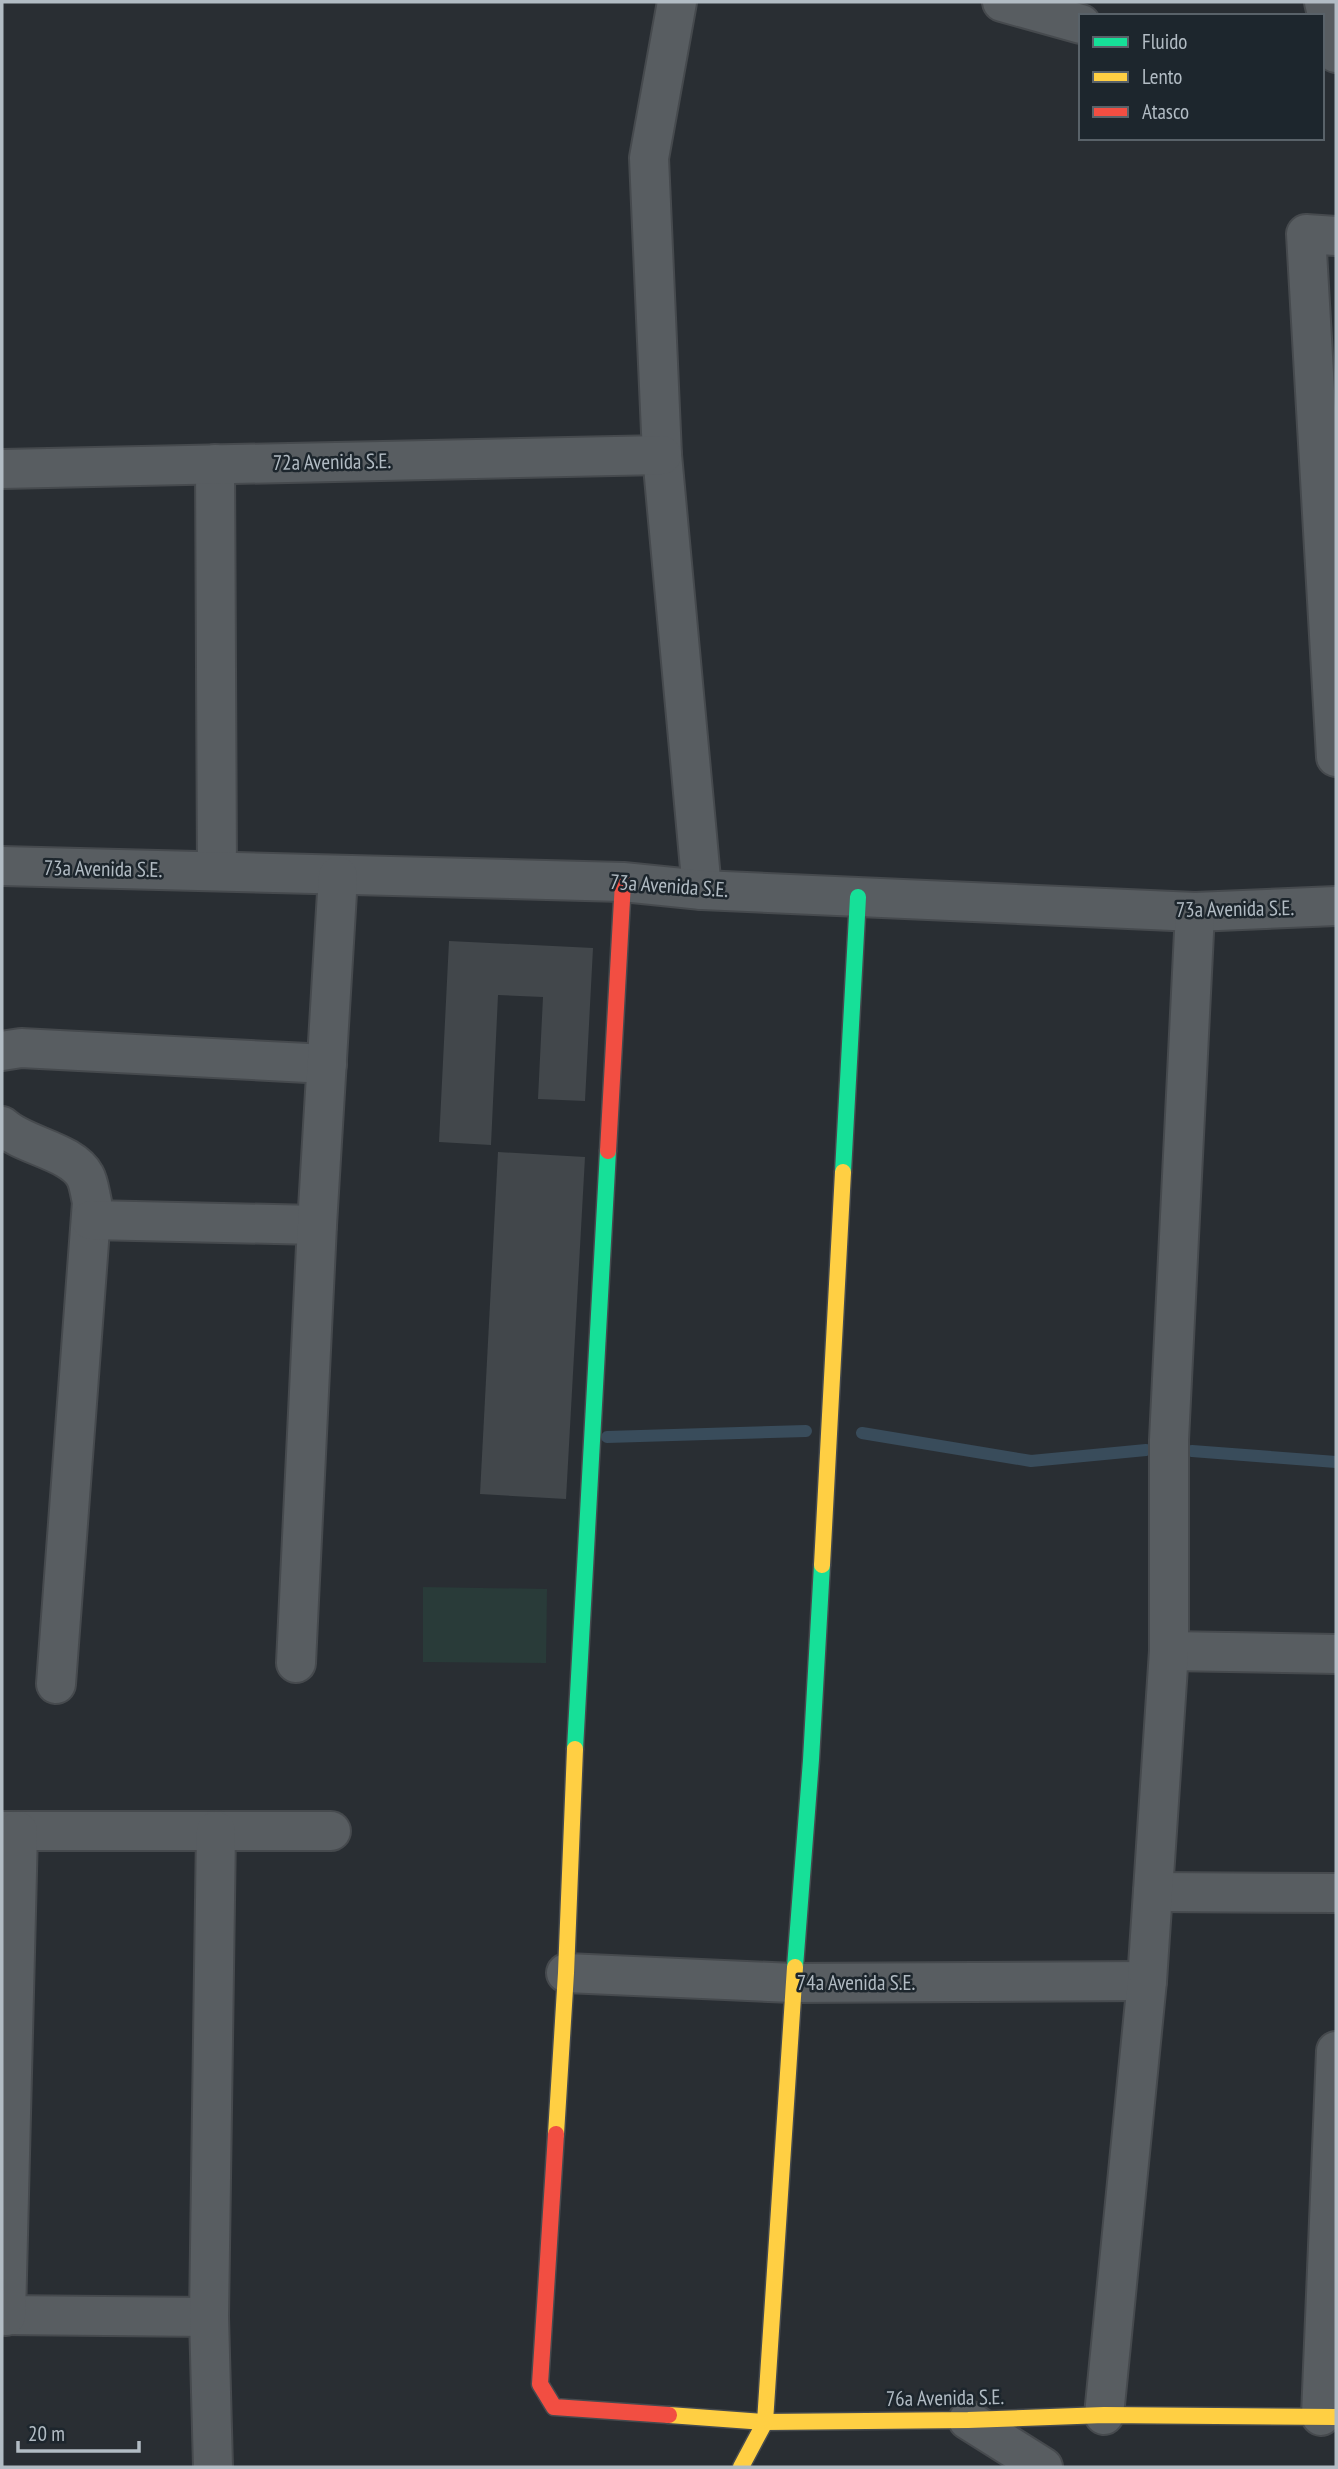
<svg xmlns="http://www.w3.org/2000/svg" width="1338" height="2469" font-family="'PT Sans Narrow',sans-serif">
<rect width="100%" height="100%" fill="#292e33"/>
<!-- green -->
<path fill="#293b39" d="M423,1587L547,1589L546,1663L423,1662Z"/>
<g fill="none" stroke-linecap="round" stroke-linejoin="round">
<!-- stream -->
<g stroke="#394c5b" stroke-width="12">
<path d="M862,1433L1031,1461L1146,1450"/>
<path d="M607,1437L806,1431"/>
<path d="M1192,1451L1336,1462"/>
</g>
</g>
<!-- building -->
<g fill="#42474b">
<path d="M449,941L593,948L585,1101L538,1099L543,997L498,995L491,1145L439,1142Z"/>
<path d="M498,1152L585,1157L566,1499L480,1494Z"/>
</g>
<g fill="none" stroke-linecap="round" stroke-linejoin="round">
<defs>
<g id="street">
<path d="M677,2L649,158L662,455L702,890"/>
<path d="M1002,2L1081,24"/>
<path d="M1324,2L1336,53"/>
<path d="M1336,236L1306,234L1336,757"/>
<path d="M215,464L217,871"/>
<path d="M2,469L662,455"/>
<path d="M2,866L623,882L702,890L1195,912L1336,906"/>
<path d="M2,1051L21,1048L327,1064"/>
<path d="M2,1126C23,1146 72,1151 85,1176C89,1183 90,1194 92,1202L56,1684"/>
<path d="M91,1220L317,1225"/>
<path d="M1169,1651L1336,1654"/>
<path d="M296,1663L317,1225L338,876"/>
<path d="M2,1831H331"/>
<path d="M1153,1892L1336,1893"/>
<path d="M566,1973L793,1983L1147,1981"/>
<path d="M2,2315L209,2317"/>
<path d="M6,2316L18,1831"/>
<path d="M1104,2415L1147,1981L1169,1651V1440L1195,912"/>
<path d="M1321,2416L1336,2051"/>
<path d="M968,2420L1043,2467"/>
<path d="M213,2467L209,2317L216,1831"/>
</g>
<g id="fast">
<path d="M843,1172L858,897"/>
<path d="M575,1749L608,1151"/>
<path d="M795,1967L811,1760L822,1565"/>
</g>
<g id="slow">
<path d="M822,1565L843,1172"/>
<path d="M556,2134L566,1973L575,1749"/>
<path d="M669,2415L765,2422L968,2420L1104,2415L1336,2417"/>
<path d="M741,2467L765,2422L795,1967"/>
</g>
<g id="jam">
<path d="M608,1151L623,882"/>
<path d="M556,2134L540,2384L554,2407L669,2415"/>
</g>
</defs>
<!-- street casing -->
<use href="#street" stroke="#464a4e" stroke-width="42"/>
<!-- fast casing -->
<use href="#fast" stroke="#464a4e" stroke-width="19"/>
<!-- slow casing -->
<use href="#slow" stroke="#464a4e" stroke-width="19"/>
<!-- jam casing -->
<use href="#jam" stroke="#464a4e" stroke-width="19"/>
<!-- street -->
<use href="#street" stroke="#585d61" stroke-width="38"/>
<!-- fast -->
<use href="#fast" stroke="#16e098" stroke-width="16"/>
<!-- slow -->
<use href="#slow" stroke="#ffcf43" stroke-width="16"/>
<!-- jam -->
<use href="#jam" stroke="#f24e42" stroke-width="16"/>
</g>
<g text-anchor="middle" stroke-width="5" stroke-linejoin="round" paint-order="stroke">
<!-- street labels -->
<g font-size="21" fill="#b2bcc4" stroke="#1d262d">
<text transform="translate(332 462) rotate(-1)" y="7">72a Avenida S.E.</text>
<text transform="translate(103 869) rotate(1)" y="7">73a Avenida S.E.</text>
<text transform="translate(669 886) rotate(4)" y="7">73a Avenida S.E.</text>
<text transform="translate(1235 909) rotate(-1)" y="7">73a Avenida S.E.</text>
<text x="856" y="1990">74a Avenida S.E.</text>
<text transform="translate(945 2398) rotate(-1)" y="7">76a Avenida S.E.</text>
</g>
</g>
<!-- border -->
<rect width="1338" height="2469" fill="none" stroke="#b2bcc4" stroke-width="7"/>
<!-- legend -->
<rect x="1079" y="14" width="245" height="126" fill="#1d262d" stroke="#596269" stroke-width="2"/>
<rect x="1093" y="37" width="35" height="10" fill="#16e098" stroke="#596269" stroke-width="2"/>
<text x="1142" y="49" font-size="21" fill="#b2bcc4">Fluido</text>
<rect x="1093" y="72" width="35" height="10" fill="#ffcf43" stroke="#596269" stroke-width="2"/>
<text x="1142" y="84" font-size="21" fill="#b2bcc4">Lento</text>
<rect x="1093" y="107" width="35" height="10" fill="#f24e42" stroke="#596269" stroke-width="2"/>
<text x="1142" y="119" font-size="21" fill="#b2bcc4">Atasco</text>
<!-- scale -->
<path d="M18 2441v10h121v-10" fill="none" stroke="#b2bcc4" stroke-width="3.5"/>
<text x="28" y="2441" font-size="21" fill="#b2bcc4" stroke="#1d262d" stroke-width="5" paint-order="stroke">20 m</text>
</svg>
